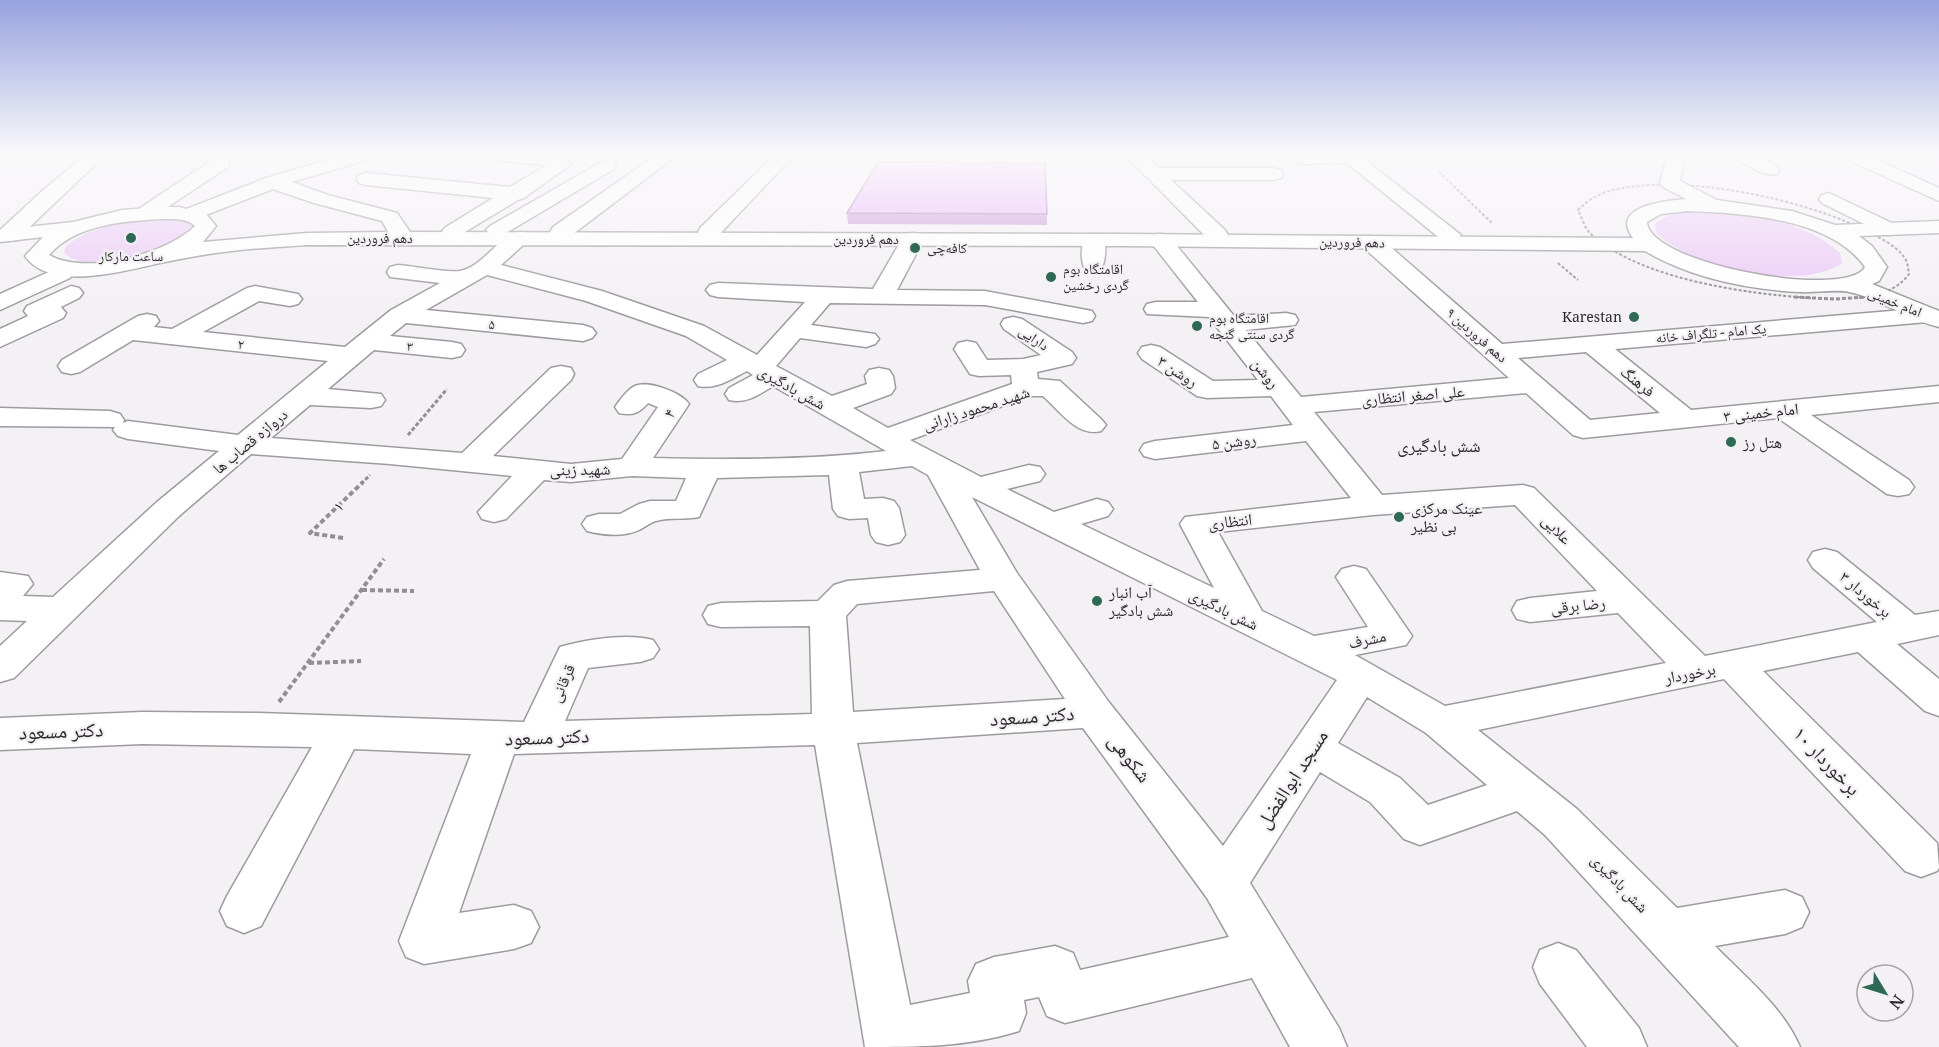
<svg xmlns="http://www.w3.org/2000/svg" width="1939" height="1047" font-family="Georgia,'Noto Naskh Arabic',serif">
<rect width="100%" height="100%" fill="#f4f1f5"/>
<!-- green -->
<g fill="#ecccf7">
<path d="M1702,211C1749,214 1805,220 1840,253L1842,263C1800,293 1691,267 1656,233L1655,224C1669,212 1684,212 1702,211Z"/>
<path d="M166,218L190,223L194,228L191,234C161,247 93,278 64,253L66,246C95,223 132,221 166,218Z"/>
</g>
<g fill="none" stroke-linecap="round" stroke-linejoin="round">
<defs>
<g id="minor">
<path d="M84,156H104L16,240L8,241L0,240V230L40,193Z"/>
<path d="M341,156H370L367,160L292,182L328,195L397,213L410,232L407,237L399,238L391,237L382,221L314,203L273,189L198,218L191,220L184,218L181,214L184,210L266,178Z"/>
<path d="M495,156H561L565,157L571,164L524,198L518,200L460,235L453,237L446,235L442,231L446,227L493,198L366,185L359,183L356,179L359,175L366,173L510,187L547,165L504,161L498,160Z"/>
<path d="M655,156H676L569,237L561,238L553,237L550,232L553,227Z"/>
<path d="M774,156H793L717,237L709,238L701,237L698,232L701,227Z"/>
<path d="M1126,156H1146L1159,168H1274L1281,170L1283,174L1281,178L1274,180H1171L1225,230L1228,235L1225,240L1217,241L1209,240Z"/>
<path d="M1297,156H1379L1377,161L1369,163L1461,235L1458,240L1450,241L1442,240L1347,163L1304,164L1298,163L1295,159Z"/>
<path d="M1735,156C1751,156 1768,156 1779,170L1777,174C1763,177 1750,166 1738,160Z"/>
<path d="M1845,156H1869L1939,188V201L1848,160Z"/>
<path d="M221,157L228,159L230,163L228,167L151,218L144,220L137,218L134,214L137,210L214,159Z"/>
<path d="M607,159L614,161L616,165L614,169L504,234L497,236L490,234L486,230L490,226Z"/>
<path d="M1829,193L1896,225L1900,229L1896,233L1889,235L1882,233L1822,203L1819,199L1822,195Z"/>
<path d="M520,232L528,233L531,238L501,265L602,291L704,326L757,355L805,302L718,297L710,295L706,290L710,285L718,283L873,289L905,234L913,233L921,234L924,239L897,290L985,291L1092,311L1095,316L1092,321L1083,323L985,305L830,303L811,325L875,334L879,339L875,344L866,347L800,338L776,366L832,396L867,384L865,376L869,370L879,368L889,370L893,376L895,388L891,394L853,408L888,428L1012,384L1011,375L979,376L970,374L954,349L958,343L967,341L976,343L987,360L1023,359L1041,355L1004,329L1001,324L1004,319L1013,317L1022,319L1072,352L1076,358L1072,364L1037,372L1038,379L1060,381L1101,419L1106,425L1101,431C1077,437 1060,411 1043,396H1030L910,440L981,477L1029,465L1040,467L1045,474L1040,481L1007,489L1054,512L1097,499L1108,502L1113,509L1108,516L1081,524L1214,588L1180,524L1185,517L1351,498L1306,441L1155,459L1144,456L1140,450L1144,444L1155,441L1293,425L1271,396L1207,398L1197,396L1142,359L1138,353L1142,347L1151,345L1160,347L1213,381L1258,380L1209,317L1147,314L1144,309L1147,304L1156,302H1198L1149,240L1152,235L1160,234L1168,235L1234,316L1286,313L1295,315L1298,320L1295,325L1246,330L1301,397L1509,378L1363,247L1360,242L1363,237L1371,236L1379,237L1502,344L1927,308L1936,310L1939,315L1936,320L1927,322L1615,349L1691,410L1939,386V402L1811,415L1909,480L1914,487L1909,494L1898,496L1887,494L1778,418L1583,438L1573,435L1526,393L1314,412L1382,495L1523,485L1534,488L1705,656L1877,622L1813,568L1808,560L1813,552L1825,549L1837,552L1915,615L1939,611V635L1897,644L1939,679V716L1925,711L1858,652L1763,671L1937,843L1939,868L1937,871L1921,877L1905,871L1724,679L1478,730L1577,809L1677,908L1785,890L1802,897L1809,912L1802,927L1785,934L1715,946C1745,977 1783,1007 1800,1047H1739L1545,835L1517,811L1420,845L1404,839L1370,802L1320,772L1250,883L1339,1028L1347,1047H1290L1252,978L1065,1023L1047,1016L1039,997L1024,1000L1026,1013L1019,1031C968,1047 918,1047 865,1047L815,745L514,754L459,913L514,905L531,911L539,927L531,943L514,949L424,964L406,957L399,941L471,754L354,749L261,926L244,933L227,926L220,911L227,896L312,747L142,744L0,750V718L142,712L259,713L524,722L560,647C586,639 629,633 653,640L659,649L653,658L640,662L588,668L565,721L812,714L810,626L721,627L708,624L703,615L708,606L721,603L818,601L834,585L847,581L980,570L928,475L912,466L859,472L864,499L883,498L894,501L899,508L905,535L900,542L888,545L876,542L871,535L868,518L849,519L838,516L833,509L829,475L717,478L699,517C686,520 670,517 656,521C651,522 645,527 639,530C624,537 603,535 587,531L582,524L587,517L599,514H620L639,504L650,501H676L686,478L632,476L571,482L544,480L506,519L494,522L482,519L478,512L512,476L390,464L251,454L179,516L14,678L0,682V646L27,621L0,620V572L28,576L33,584L23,596L53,597L157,502L219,451L128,439L118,436L113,430L115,427L0,426V408L110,411L120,414L124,420L123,423L128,421L238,435L328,361L133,340L80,372L71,374L62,372L58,366L62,360L138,316L147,314L156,316L159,321L154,327L172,329L247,288L255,286L298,294L302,299L298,304L290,306L259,301L203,332L345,347L391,310L440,283L390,277L387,272L390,267L398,265C413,266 447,273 460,271C484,266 497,237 520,232ZM487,275L586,301L686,336L727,360L698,374L694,380L698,386C716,390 731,379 747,371L753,375L729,388L725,394L729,400C746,404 758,395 773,386L886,451C809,460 730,460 653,458L689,404C682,393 649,380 635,386C628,389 620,400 615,407L619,413C633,416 639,413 648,403L658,407L622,459L571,464L493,456L571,380L574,374L571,368L561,366L551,368L462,453L271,438L310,405L371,408L381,406L385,400L381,394L328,389L374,350L452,358L461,356L465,350L461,344L452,342L390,336L406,323L583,341L592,338L596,333L592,328L583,325L426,310ZM1586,352L1660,413L1590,420L1518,358ZM972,497L1337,680L1223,846L1108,701L1017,573ZM1515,505L1597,591L1530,598L1517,601L1512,610L1517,619L1530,622L1618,613L1666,663L1445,706L1355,655L1406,645L1412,636L1366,569L1354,566L1342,569L1336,577L1368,627L1314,636L1262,611L1218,532L1373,515ZM994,591L1065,699L853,712L846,616L857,604ZM1367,697L1426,733L1487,785L1428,805L1400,778L1338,743ZM1083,728L1207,898L1229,937L1080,970L1073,953L1055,946L994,957L976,964L968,981L970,993L910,1005L857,743Z"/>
<path d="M1094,234L1102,235C1107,243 1106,261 1101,269L1093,271L1085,269C1080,261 1081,243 1086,235Z"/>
<path d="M62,266L70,268L73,273L70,278L0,310V294Z"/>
<path d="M71,286L79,288L83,293L79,298L61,307L66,313L63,318L0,347V329L28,316L24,311L27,306Z"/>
<path d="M1558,943L1576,950L1639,1028L1647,1047H1587L1540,984L1533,967L1540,950Z"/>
</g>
<path id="major" d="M1667,156H1685L1680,181L1717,200L1792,211L1835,225L1939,221V233L1859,236L1872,246L1887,267L1879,281L1872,284L1939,311V327C1908,320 1880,298 1849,292C1836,289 1814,293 1799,292C1746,289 1691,278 1645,251L1127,246L307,245C280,247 252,248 224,252C205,254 185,258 165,262C130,269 51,294 25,256L43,237L0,242V230L73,222L122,210L162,207H179L206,214L216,226L203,242L307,233L392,232L1127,234L1633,238C1609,206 1665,201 1686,199L1663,187L1660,183ZM1688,211C1743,213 1831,218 1865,267C1848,300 1649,265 1647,222L1661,214ZM162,219C173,219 187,218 195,226C167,254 85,276 49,255C76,224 125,221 162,219Z"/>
</defs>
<!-- minor casing -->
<use href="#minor" stroke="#9d9b9f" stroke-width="3"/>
<!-- major casing -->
<use href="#major" stroke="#9d9b9f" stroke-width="3"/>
<!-- path-far2 -->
<g stroke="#918f91" stroke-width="2" stroke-dasharray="3 2" stroke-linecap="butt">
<path d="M1439,172L1493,224"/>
<path d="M1558,263L1578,280"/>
<path d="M1811,298C1747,294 1639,279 1591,234C1585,229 1582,218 1578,210C1587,201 1596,195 1609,191C1680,172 1806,199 1871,233C1882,239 1896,246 1904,257C1908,262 1908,268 1909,274C1896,292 1875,296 1854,298"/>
</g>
<!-- path-far1 -->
<g stroke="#918f91" stroke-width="3" stroke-dasharray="4 2" stroke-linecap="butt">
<path d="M1794,297L1834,299L1866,297"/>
<path d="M408,435L447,389"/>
<path d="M361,484L370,475"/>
</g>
<!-- path -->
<g stroke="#918f91" stroke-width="4" stroke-dasharray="5 3" stroke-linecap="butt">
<path d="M343,538L310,533L363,482"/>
<path d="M362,590L414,591"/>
<path d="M309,663L361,661"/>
<path d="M279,702L384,559"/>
</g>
<!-- minor -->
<use href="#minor" fill="#fff" fill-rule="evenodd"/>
<!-- major -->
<use href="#major" fill="#fff" fill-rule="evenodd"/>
</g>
<!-- wall -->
<path fill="#ca9bdb" d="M847,213L1047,214V225L848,224Z"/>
<!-- building -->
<path fill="#ebb4ff" stroke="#a47eb2" stroke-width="1.5" d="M878,162L1045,163L1047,214L847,213Z"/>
<!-- sky -->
<linearGradient id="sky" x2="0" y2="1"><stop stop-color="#97a3df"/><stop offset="0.51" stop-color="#faf9fa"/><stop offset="1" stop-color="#faf9fa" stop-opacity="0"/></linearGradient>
<rect width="1939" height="303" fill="url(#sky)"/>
<!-- markers -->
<g fill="#2d6954" stroke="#f4f1f5" stroke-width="2">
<circle cx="131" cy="238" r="6"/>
<circle cx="915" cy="248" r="6"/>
<circle cx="1051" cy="277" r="6"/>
<circle cx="1634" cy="317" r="6"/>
<circle cx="1197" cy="326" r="6"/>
<circle cx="1731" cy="442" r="6"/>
<circle cx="1399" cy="517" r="6"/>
<circle cx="1097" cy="601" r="6"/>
</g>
<g text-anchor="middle" stroke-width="4.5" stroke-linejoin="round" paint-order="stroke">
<!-- far-street labels -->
<g font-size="14" fill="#2c2b2c" stroke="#f4f1f5">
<text x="380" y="243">دهم فروردین</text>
<text x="866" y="244">دهم فروردین</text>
<text transform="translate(1352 242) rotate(1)" y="5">دهم فروردین</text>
<text transform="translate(1895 302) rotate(22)" y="5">امام خمینی</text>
<text transform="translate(492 324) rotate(6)" y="5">۵</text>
<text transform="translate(1711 333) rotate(-5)" y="5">یک امام - تلگراف خانه</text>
<text transform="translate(1477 335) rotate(41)" y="5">دهم فروردین ۹</text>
<text transform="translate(1034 338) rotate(34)" y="5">دارایی</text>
<text transform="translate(241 344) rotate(6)" y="5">۲</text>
<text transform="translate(410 346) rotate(6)" y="5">۳</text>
</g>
<!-- far-poi labels -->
<g font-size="14" fill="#2c2b2c" stroke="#f4f1f5" text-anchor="start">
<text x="927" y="253">کافه‌چی</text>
<text x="131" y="261" text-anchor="middle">ساعت مارکار</text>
<text x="1063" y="274">اقامتگاه بوم<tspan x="1063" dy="16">گردی رخشین</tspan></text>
<text x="1622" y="322" text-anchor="end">Karestan</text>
<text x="1209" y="323">اقامتگاه بوم<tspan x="1209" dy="16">گردی سنتی گنجه</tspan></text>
</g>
<!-- street labels -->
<g font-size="16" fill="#2c2b2c" stroke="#f4f1f5">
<text transform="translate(1178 371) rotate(33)" y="6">روشن ۳</text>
<text transform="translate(1266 373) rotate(51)" y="6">روشن</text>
<text transform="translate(1638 381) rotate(39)" y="6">فرهنگ</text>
<text transform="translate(792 387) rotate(29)" y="6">شش بادگیری</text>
<text transform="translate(1413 395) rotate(-5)" y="6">علی اصغر انتظاری</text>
<text transform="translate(976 408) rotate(-18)" y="6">شهید محمود زارانی</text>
<text transform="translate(1761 412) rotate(-6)" y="6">امام خمینی ۳</text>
<text transform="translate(669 413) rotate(-58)" y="6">۴</text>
<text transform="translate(250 441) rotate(-40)" y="6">دروازه قصاب ها</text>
<text transform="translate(1234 441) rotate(-7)" y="6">روشن ۵</text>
<text transform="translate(580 469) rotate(-1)" y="6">شهید زینی</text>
<text transform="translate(338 506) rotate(-44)" y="6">۱</text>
<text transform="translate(1230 521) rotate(-6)" y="6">انتظاری</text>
<text transform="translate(1557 529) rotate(45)" y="6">علایی</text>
<text transform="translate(1866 594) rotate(40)" y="6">برخوردار ۳</text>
<text transform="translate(1578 605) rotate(-6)" y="6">رضا برقی</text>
<text transform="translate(1224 609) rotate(26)" y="6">شش بادگیری</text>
<text transform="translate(1367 639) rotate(-12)" y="6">مشرف</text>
<text transform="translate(1690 673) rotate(-11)" y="6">برخوردار</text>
<text transform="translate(562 683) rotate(-66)" y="6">قرقانی</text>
<text transform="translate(1620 883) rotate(46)" y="6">شش بادگیری</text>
</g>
<!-- poi labels -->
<g font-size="16" fill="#2c2b2c" stroke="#f4f1f5" text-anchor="start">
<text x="1743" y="448">هتل رز</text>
<text x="1411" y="514">عینک مرکزی<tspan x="1411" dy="18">بی نظیر</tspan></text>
<text x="1109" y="598">آب انبار<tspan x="1109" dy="18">شش بادگیر</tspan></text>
</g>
<!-- neighbourhood labels -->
<g font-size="18" fill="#2c2b2c" stroke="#f4f1f5">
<text x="1439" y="452">شش بادگیری</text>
</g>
<!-- near-street labels -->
<g font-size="20" fill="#2c2b2c" stroke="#f4f1f5">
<text transform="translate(1032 716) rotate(-4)" y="7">دکتر مسعود</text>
<text transform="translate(61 731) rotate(-2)" y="7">دکتر مسعود</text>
<text transform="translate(547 737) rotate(-2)" y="7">دکتر مسعود</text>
<text transform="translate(1130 758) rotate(52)" y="7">شکوهی</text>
<text transform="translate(1827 761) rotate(46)" y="7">برخوردار ۱۰</text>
<text transform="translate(1292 779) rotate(-57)" y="7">مسجد ابوالفضل</text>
</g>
</g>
<!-- north arrow -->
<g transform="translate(1885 993) rotate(128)"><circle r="28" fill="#f4f1f5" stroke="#a4a2a5" stroke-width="1.5"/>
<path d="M0-4.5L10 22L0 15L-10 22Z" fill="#2d6954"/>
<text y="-9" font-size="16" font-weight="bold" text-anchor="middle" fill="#2c2b2c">N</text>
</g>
</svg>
